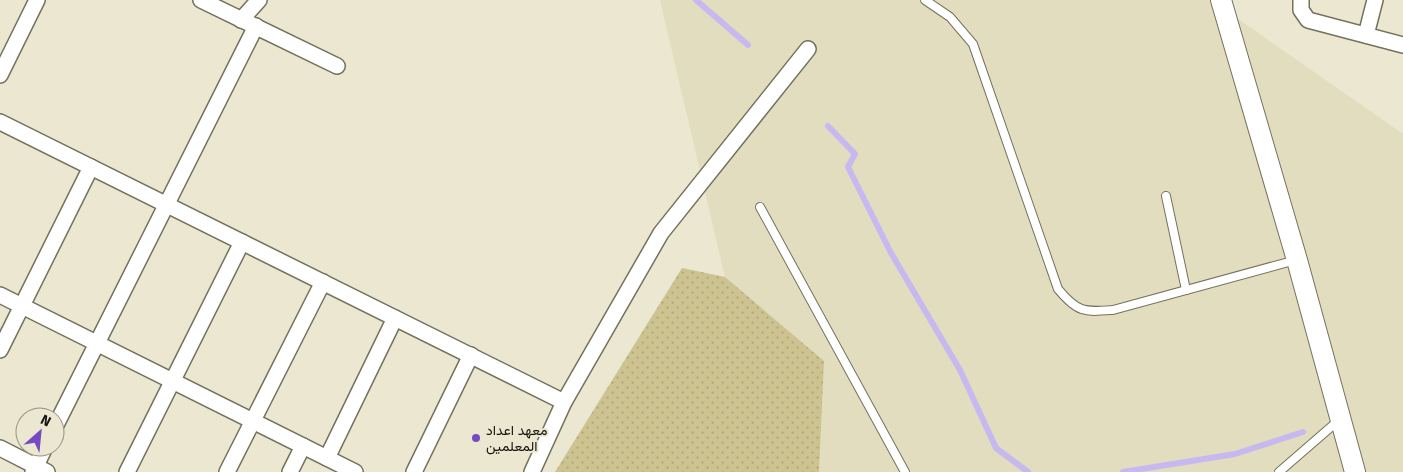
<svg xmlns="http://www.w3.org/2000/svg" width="1403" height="472" font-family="'Fira Sans',Vazirmatn,sans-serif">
<defs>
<pattern id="park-dots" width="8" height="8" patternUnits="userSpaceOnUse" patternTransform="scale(1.25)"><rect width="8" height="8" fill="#ccc390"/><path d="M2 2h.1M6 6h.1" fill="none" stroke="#aea77b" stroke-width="1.8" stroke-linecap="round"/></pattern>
</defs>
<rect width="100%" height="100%" fill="#ebe7d0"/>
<!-- built -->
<path fill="#e2ddbf" d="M660,0H1211L1403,134V472H819L824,361L725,277Z"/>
<!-- park -->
<path fill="url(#park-dots)" d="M682,268L725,277L824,361L819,472H555Z"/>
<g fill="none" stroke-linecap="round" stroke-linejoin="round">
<!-- stream -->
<g stroke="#c7b9f0" stroke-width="6">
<path d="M696,0L748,45"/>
<path d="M828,126L855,154L848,167L891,253L960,370L996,448L1028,472"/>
<path d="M1123,472L1235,454L1303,432"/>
</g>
<defs>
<g id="service">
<path d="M925,0L950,17L973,44L1058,289C1078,313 1084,312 1113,310L1296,260"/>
<path d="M1166,196L1186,290"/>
<path d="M760,207L905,472"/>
<path d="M1279,472L1339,420"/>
</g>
<g id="minor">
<path d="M201,0L337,66"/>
<path d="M1301,0V10L1308,20L1403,45"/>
<path d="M241,20L259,0"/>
<path d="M1366,35L1375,0"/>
<path d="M0,75L37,0"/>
<path d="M0,122L564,402"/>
<path d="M0,295L355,472"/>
<path d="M0,350L91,167"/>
<path d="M55,427L256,26"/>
<path d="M0,448L47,472"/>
<path d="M327,458L395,318"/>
<path d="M33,472L45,447"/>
<path d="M127,472L242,242"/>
<path d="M227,472L323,282"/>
<path d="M290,472L303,446"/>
<path d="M414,472L471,355"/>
<path d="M532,472L564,402L661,233L808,49"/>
</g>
<path id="tertiary" d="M1221,0L1297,260L1355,472"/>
</defs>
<!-- service casing -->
<use href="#service" stroke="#74715d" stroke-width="10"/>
<!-- minor casing -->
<use href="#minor" stroke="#74715d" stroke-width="18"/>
<!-- tertiary casing -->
<use href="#tertiary" stroke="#74715d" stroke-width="22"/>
<!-- service -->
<use href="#service" stroke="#fff" stroke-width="8"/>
<!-- minor -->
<use href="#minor" stroke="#fff" stroke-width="15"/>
<!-- tertiary -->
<use href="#tertiary" stroke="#fff" stroke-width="20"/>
</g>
<!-- markers -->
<circle fill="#754ac2" stroke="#ebe7d0" stroke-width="2" cx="476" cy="438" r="5"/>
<g text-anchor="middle" stroke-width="4" stroke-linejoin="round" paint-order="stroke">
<!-- poi labels -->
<g font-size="14" fill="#15130c" stroke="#ebe7d0" text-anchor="start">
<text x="486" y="435">معهد اعداد<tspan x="486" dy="16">المعلمين</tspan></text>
</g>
</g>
<!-- north arrow -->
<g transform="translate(40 432) rotate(27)"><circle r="24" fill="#ebe7d0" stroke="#959282"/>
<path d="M0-4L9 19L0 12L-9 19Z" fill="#754ac2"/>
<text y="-8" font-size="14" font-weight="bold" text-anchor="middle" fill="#15130c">N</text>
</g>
</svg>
